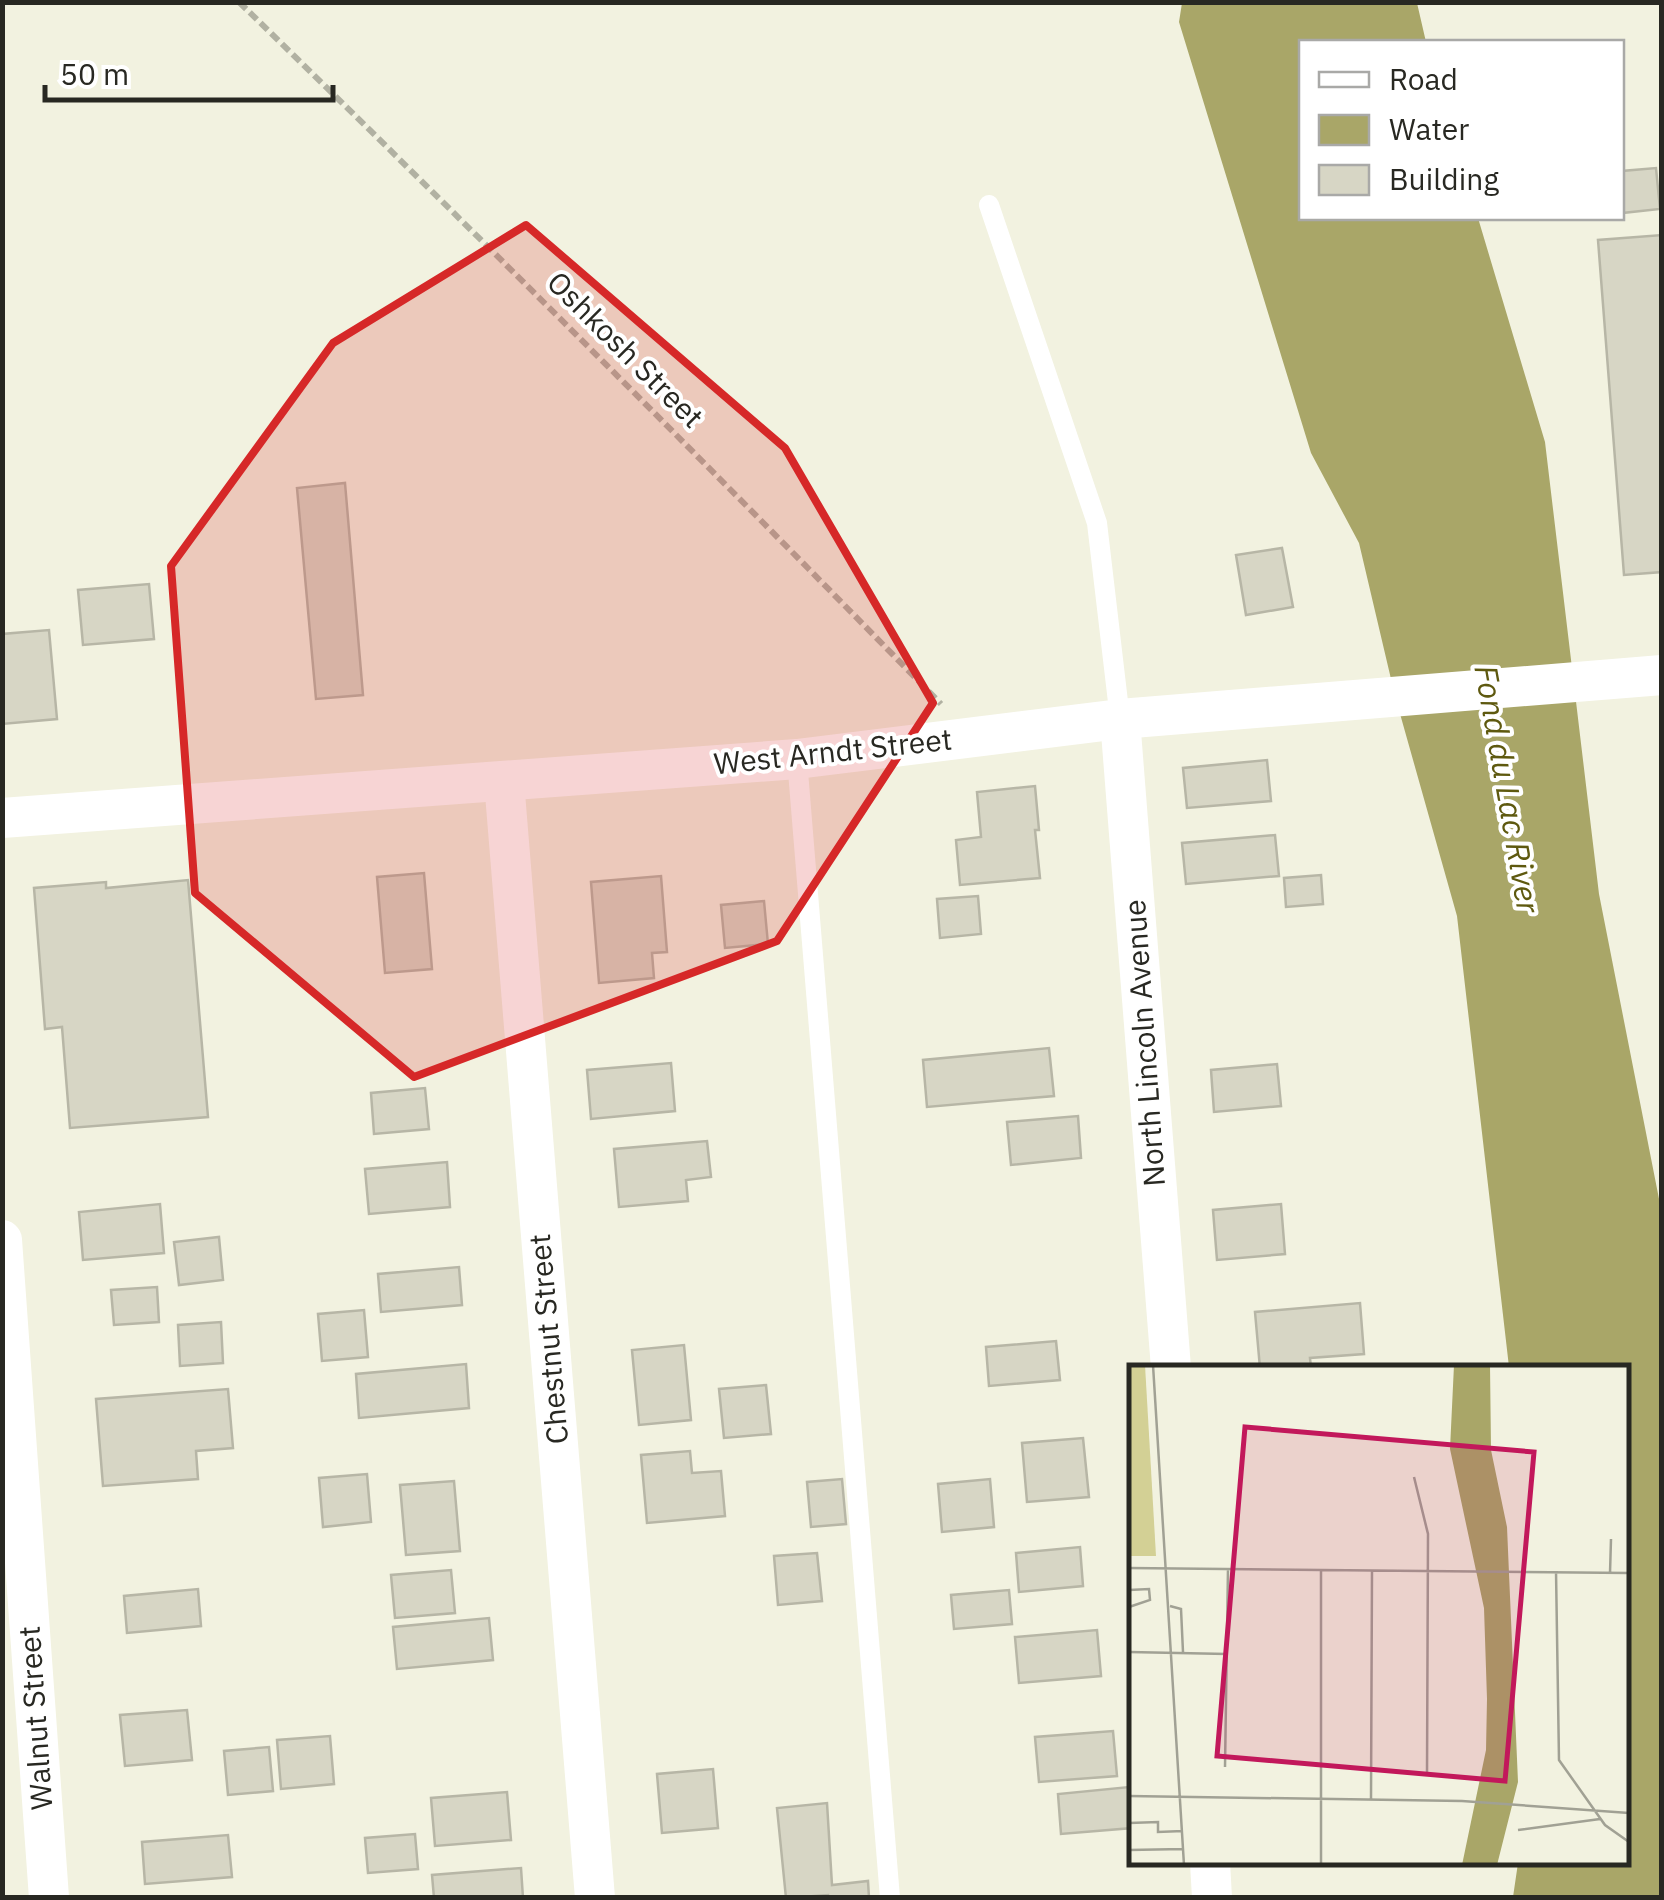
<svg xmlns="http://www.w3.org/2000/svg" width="1664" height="1900" font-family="'IBM Plex Sans',sans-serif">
<rect width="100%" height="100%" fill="#f2f2e0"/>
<!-- water -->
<path fill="#a9a668" d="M1182,3H1417L1426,42H1302V218H1478L1545,442L1599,894L1661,1209V1897H1513L1518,1863L1626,1862V1368L1509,1367L1457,916L1395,696L1359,543L1311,453L1179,22Z"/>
<!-- building -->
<g fill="#d7d6c5" stroke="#b7b6a6" stroke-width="2.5">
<path d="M1656,168L1660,209L1622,213V171Z"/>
<path d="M1662,235V572L1624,575L1598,240Z"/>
<path d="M345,483L363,695L316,699L297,488Z"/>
<path d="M1282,548L1293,607L1246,615L1236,555Z"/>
<path d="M149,584L154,639L83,645L78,590Z"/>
<path d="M49,630L57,719L2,724V634Z"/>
<path d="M1267,760L1271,801L1187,808L1183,768Z"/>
<path d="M1035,786L1039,830H1035L1040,878L960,885L956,840L981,837L977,792Z"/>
<path d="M1275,835L1279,876L1186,884L1182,843Z"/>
<path d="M424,873L432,969L385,973L377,877Z"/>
<path d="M1321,875L1323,904L1286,907L1284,878Z"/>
<path d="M661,876L667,952L652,953L654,978L599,983L591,882Z"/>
<path d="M188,880L208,1117L70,1128L62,1027L45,1029L34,888L106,882V888Z"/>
<path d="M978,896L981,934L940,938L937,899Z"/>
<path d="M764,901L768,944L725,948L721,905Z"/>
<path d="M1049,1048L1054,1096L927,1107L923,1060Z"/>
<path d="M671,1063L675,1111L591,1119L587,1070Z"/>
<path d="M1277,1064L1281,1106L1214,1112L1211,1070Z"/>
<path d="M425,1088L429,1129L374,1134L371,1093Z"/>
<path d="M1078,1116L1081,1158L1011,1165L1007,1122Z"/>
<path d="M707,1141L711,1177L686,1180L688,1201L619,1207L614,1149Z"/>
<path d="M447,1162L450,1207L369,1214L365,1169Z"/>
<path d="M160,1204L164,1253L83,1260L79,1212Z"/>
<path d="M1281,1204L1285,1254L1217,1260L1213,1210Z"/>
<path d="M219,1237L223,1280L179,1285L174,1242Z"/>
<path d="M459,1267L462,1305L381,1312L378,1274Z"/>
<path d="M157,1287L159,1322L114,1325L111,1290Z"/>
<path d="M1360,1303L1364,1354L1310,1358L1311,1368H1260L1255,1312Z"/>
<path d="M364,1310L368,1357L322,1361L318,1314Z"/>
<path d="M221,1322L223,1363L180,1366L178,1325Z"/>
<path d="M1056,1341L1060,1380L989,1386L986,1347Z"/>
<path d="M684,1345L691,1420L639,1425L632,1350Z"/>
<path d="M466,1364L469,1408L359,1418L356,1374Z"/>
<path d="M766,1385L771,1434L724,1438L719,1389Z"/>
<path d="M228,1389L233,1448L196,1451L198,1479L103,1486L96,1399Z"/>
<path d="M1083,1438L1089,1497L1027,1502L1022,1443Z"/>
<path d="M690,1451L692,1473L721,1471L725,1516L647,1523L641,1455Z"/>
<path d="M367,1474L371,1522L323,1527L319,1478Z"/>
<path d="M842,1479L846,1524L811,1527L807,1482Z"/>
<path d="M990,1479L994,1527L942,1532L938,1484Z"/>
<path d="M454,1481L460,1551L406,1555L400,1485Z"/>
<path d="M1080,1547L1083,1586L1019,1592L1016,1553Z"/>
<path d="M817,1553L822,1601L778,1605L774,1556Z"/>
<path d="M451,1570L455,1613L395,1618L391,1575Z"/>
<path d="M198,1589L201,1626L127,1633L124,1596Z"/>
<path d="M1009,1590L1012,1624L954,1629L951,1595Z"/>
<path d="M489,1618L493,1660L397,1669L393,1627Z"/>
<path d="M1097,1630L1101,1676L1019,1683L1015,1637Z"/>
<path d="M187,1710L192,1760L125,1766L120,1715Z"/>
<path d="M1113,1731L1117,1776L1039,1782L1035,1737Z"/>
<path d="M330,1736L334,1784L281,1789L277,1740Z"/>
<path d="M269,1747L273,1791L228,1795L224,1751Z"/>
<path d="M713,1769L718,1828L662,1833L657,1774Z"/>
<path d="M1129,1787L1132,1828L1061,1834L1058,1794Z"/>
<path d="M507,1792L511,1840L435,1846L431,1798Z"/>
<path d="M827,1803L832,1885L868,1881L869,1898H828V1895L786,1898L777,1808Z"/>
<path d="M415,1834L418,1869L368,1873L365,1838Z"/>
<path d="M228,1835L232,1877L145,1884L142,1842Z"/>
<path d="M521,1868L523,1898H434L432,1875Z"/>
</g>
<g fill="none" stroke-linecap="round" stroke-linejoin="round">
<!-- path -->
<path stroke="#b1b1a2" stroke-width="6" stroke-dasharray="10 5" stroke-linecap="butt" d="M239,2C476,233 710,467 941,704"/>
<!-- lane -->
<g stroke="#fff" stroke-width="20">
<path d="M989,205L1097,523L1120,719"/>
<path d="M797,759L890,1898"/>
</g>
<!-- street -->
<g stroke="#fff" stroke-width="40">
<path d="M1120,719L1171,1368"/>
<path d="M504,781L595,1898"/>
<path d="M2,818L797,759L1120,719L1662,675"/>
<path d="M2,1240L49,1898"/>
<path d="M1210,1862L1212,1898"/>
</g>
</g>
<!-- marked area -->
<path fill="#d62828" fill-opacity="0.2" stroke="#d62828" stroke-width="8" stroke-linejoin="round" d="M526,225L785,448L933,703L777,941L414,1077L195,893L171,566L333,343Z"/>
<g text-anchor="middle" stroke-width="8" stroke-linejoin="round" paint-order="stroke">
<!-- street labels -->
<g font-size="30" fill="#282822" stroke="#fff">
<text transform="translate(625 350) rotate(45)" y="10">Oshkosh Street</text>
<text transform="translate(833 752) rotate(-6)" y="10">West Arndt Street</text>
<text transform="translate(1145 1043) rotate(-94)" y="10">North Lincoln Avenue</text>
<text transform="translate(549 1339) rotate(-95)" y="10">Chestnut Street</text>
<text transform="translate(36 1718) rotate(-94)" y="10">Walnut Street</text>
</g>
<!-- water labels -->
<g font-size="32" font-style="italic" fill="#5e590f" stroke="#fff">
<text transform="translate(1507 789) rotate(80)" y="11">Fond du Lac River</text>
</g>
</g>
<!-- overview -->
<g transform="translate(1129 1365)">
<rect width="500" height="500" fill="#f2f2e0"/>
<path d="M0,0H16L27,191H0Z" fill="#d3d095"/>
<path d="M325,0H361L362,85L378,162L389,417L368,500H333L357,385L358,334L355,243L321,84Z" fill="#a9a668"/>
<path fill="none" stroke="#a1a194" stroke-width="2.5" d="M24,0L55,500M285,112L299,169L298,409M0,203L500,208M192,205V500M427,206L430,395L476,460L500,477M481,208L482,174M0,225L20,224L21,235L0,242M41,241L52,244L54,287M0,287L98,289M96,402L99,203M0,431L333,436L500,448M242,434L243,205M0,458L29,457V467L54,466M389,465L471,454M0,485L54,484"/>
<path fill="#c2185b" fill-opacity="0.15" stroke="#c2185b" stroke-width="5" d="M116,62L405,87L376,416L88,391Z"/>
<rect width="500" height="500" fill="none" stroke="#282822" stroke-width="5"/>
</g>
<!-- border -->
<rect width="1664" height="1900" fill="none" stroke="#282822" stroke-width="10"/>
<!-- legend -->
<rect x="1299" y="40" width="325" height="180" fill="#ffffff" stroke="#a9a9a7" stroke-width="2.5"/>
<rect x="1319" y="72" width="50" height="15" fill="#ffffff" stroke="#a9a9a7" stroke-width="2.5"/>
<text x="1389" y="90" font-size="30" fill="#282822">Road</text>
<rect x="1319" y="115" width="50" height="30" fill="#a9a668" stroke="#a9a9a7" stroke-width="2.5"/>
<text x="1389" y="140" font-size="30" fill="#282822">Water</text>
<rect x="1319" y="165" width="50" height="30" fill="#d7d6c5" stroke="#a9a9a7" stroke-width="2.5"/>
<text x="1389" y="190" font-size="30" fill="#282822">Building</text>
<!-- scale -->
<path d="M45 85v15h288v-15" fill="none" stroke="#282822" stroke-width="5"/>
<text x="60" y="85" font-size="30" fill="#282822" stroke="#ffffff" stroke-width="8" paint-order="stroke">50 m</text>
</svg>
